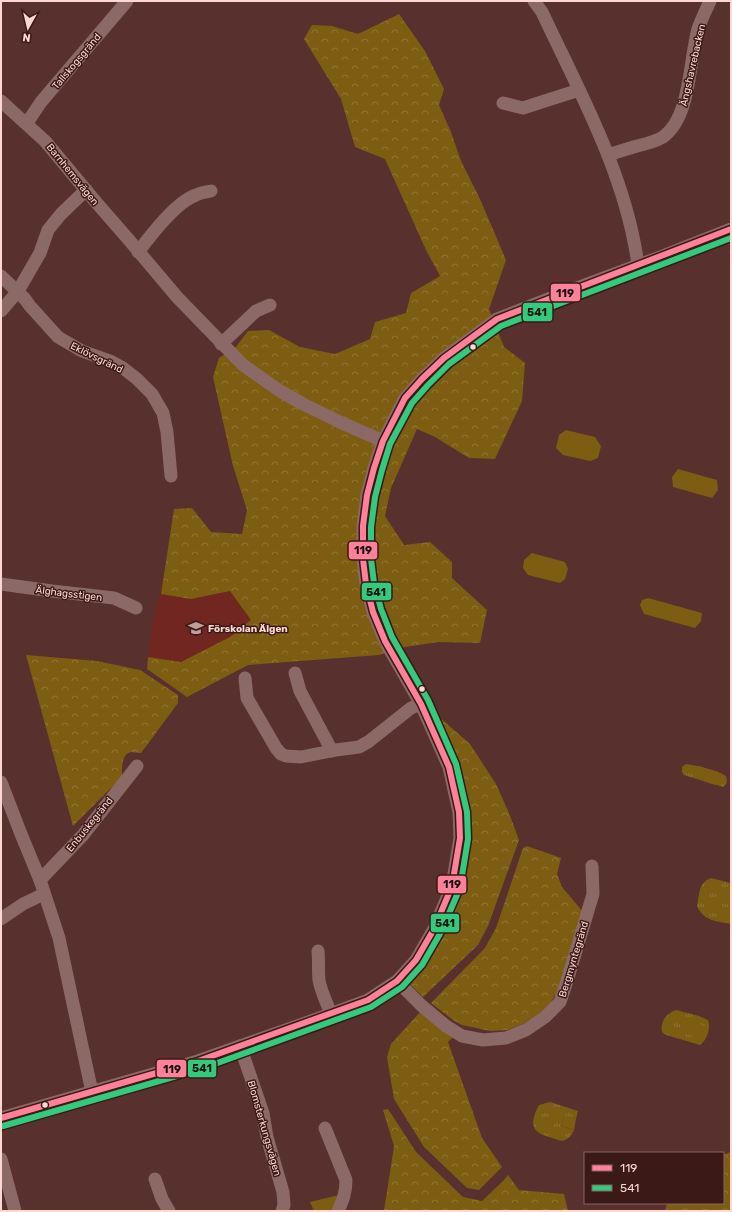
<svg xmlns="http://www.w3.org/2000/svg" width="732" height="1212" font-family="Rubik,sans-serif">
<defs>
<pattern id="grass-tufts" width="24" height="20" patternUnits="userSpaceOnUse"><rect width="24" height="20" fill="#7c5d11"/><path d="M3 7l-1-3M5 7V3M7 7l1-3M15 17l-1-3M17 17v-4M19 17l1-3" fill="none" stroke="#907433"/></pattern>
<pattern id="forest-crowns" width="20" height="18" patternUnits="userSpaceOnUse"><rect width="20" height="18" fill="#7c5d11"/><path d="M2 6a3 3 0 1 1 6 0M12 15a3 3 0 1 1 6 0" fill="none" stroke="#907433"/></pattern>
</defs>
<rect width="100%" height="100%" fill="#58302e"/>
<!-- built -->
<path fill="#722622" d="M230,591L251,620L230,637L181,662L148,657L153,617L161,594L191,599Z"/>
<!-- grass -->
<g fill="url(#grass-tufts)">
<path d="M686,764C699,766 714,769 726,776C727,781 728,783 723,787L684,775L682,772V767Z"/>
<path d="M711,878L731,883V924C715,921 704,921 697,906C700,893 698,883 711,878Z"/>
<path d="M676,1010L699,1016L708,1020C711,1028 707,1040 700,1045L666,1035L662,1032C660,1021 666,1014 676,1010Z"/>
<path d="M550,1102L578,1111L576,1119L564,1116L561,1126L574,1130C571,1136 569,1139 562,1141C540,1134 524,1133 539,1105Z"/>
</g>
<!-- forest -->
<g fill="url(#forest-crowns)">
<path d="M399,14L425,51L444,89L439,105L451,132L461,161L480,199L506,260L489,309L504,347L525,363L522,401L495,459L469,458L435,437L417,429L391,488L385,516L404,545L430,542L452,562V578L487,610L480,643L438,642L405,647L379,655L248,665L187,697L147,669L148,657L181,662L230,637L251,620L230,591L191,599L161,594L174,509L192,508L211,532L242,534L247,510L233,466L213,377L219,358L236,347L248,331L269,330L300,347L335,354L370,339L375,322L406,313L411,293L440,276L426,250L385,159L355,147L341,99L304,39L312,25L332,26L358,34Z"/>
<path d="M26,655L97,661L140,670L178,695V703L141,753C138,753 134,752 131,752C121,754 122,769 122,777L73,826Z"/>
<path d="M439,717L470,744L496,784L509,813L519,840L488,926L478,945L423,997L410,984L409,975C422,958 435,942 445,923C456,899 470,839 466,813C462,780 450,749 439,717Z"/>
<path d="M527,846L561,858L557,874L562,887L583,912L559,989L551,1002L539,1014L521,1025L508,1030L490,1031L462,1025L453,1020L431,1003L485,948L496,928L523,848Z"/>
<path d="M420,1012L453,1037L448,1042L482,1138L502,1167L479,1190L467,1188L424,1147L394,1099L387,1057L391,1044Z"/>
<path d="M388,1109L416,1152L463,1197L482,1201L504,1180L508,1175L519,1190L564,1194L568,1211H384L394,1146L383,1110Z"/>
<path d="M731,1152V1211H665L667,1203H723V1155Z"/>
</g>
<!-- park -->
<g fill="#7c5d11">
<path d="M566,430L595,437L601,446L598,458L590,461L563,455L556,448L559,435Z"/>
<path d="M678,469L717,480L718,490L712,498L673,487L672,477Z"/>
<path d="M532,553L565,562L568,569L565,579L560,583L528,575L523,568L524,560Z"/>
<path d="M648,598L702,613L701,621L695,628L644,614L640,605L642,600Z"/>
<path d="M707,769L719,772L715,785L703,781Z"/>
<path d="M725,894L731,896V905L723,903Z"/>
<path d="M688,1021L704,1026L701,1038L684,1033Z"/>
<path d="M564,1115L576,1119L574,1130L561,1126Z"/>
<path d="M339,1195L335,1211H314L310,1202Z"/>
</g>
<g fill="none" stroke-linecap="round" stroke-linejoin="round">
<!-- minor -->
<g stroke="#8b6966" stroke-width="13">
<path d="M534,1L542,12C580,93 626,175 638,265"/>
<path d="M1,101L45,141L95,201L129,240L177,297L243,365L280,391L303,404L342,423L383,441"/>
<path d="M503,103L523,108L579,90"/>
<path d="M27,123L41,102L127,1"/>
<path d="M608,155C617,152 627,149 637,146C645,144 655,142 663,137C691,117 689,61 698,29C701,20 706,10 710,1"/>
<path d="M138,252C151,235 176,202 196,195C200,193 206,192 211,191"/>
<path d="M1,276L25,299L30,306L58,337L82,351L110,361L123,368L137,379L152,394L163,413L167,432L171,476"/>
<path d="M1,311L18,291L40,253L48,230L61,214L86,190"/>
<path d="M221,344L256,311L270,305"/>
<path d="M1,584L52,591L114,598L136,608"/>
<path d="M295,673L300,691L332,751"/>
<path d="M245,678L247,698L276,748L281,754L286,756L301,757L336,750L359,747L368,742L411,708L421,704"/>
<path d="M1,782L21,834L40,880L59,938L84,1055L92,1092"/>
<path d="M40,880L83,835L137,766"/>
<path d="M1,919L23,904L44,894"/>
<path d="M318,951C319,961 318,971 319,980C321,992 327,1003 331,1014"/>
<path d="M397,981L422,1006L446,1026L462,1036L483,1040L506,1038L526,1030L545,1017L560,1002L567,981L593,894L592,866"/>
<path d="M240,1046L263,1113L267,1137L283,1192L284,1205L282,1211"/>
<path d="M1,1118L198,1061L331,1014L368,1000L397,981L416,960L434,929L452,886L460,838L459,812L449,767L421,704L385,641L373,612L366,584L363,559V526L367,495L374,468L383,441L405,398L422,379L444,358L497,319L566,292L660,257L731,229"/>
<path d="M325,1128L346,1180C346,1193 343,1200 338,1211"/>
<path d="M1,1159L15,1211"/>
<path d="M155,1179L162,1199L169,1211"/>
</g>
<defs>
<path id="bus-1" d="M1,1118L198,1061L368,1000L397,981L416,960L434,929L452,886L460,838L459,812L449,767L421,704L385,641L373,612L366,584L363,559V526L367,495L374,468L383,441L405,398L422,379L444,358L497,319L731,229"/>
<path id="bus-2" d="M3,1126L201,1069L371,1007L402,987L422,965L441,932L460,888L468,839L467,812L456,764L428,700L392,637L381,609L374,583L371,559V527L375,497L382,470L390,444L412,403L428,385L449,364L501,326L731,238"/>
</defs>
<!-- bus-1 casing -->
<use href="#bus-1" stroke="#3a1916" stroke-width="9"/>
<!-- bus-2 casing -->
<use href="#bus-2" stroke="#3a1916" stroke-width="9"/>
<!-- bus-1 -->
<use href="#bus-1" stroke="#ff8098" stroke-width="6"/>
<!-- bus-2 -->
<use href="#bus-2" stroke="#33ca7d" stroke-width="6"/>
</g>
<!-- icons -->
<defs>
<symbol id="school-bare" viewBox="-9 -9 18 18"><path d="M0-5L7-2L0 1L-7-2ZM-4 1L0 2.5L4 1V4Q0 6-4 4Z" fill="#c39d99" stroke="#3a1916" stroke-width="2.5" paint-order="stroke"/></symbol>
</defs>
<g fill-rule="evenodd">
<use href="#school-bare" x="185" y="617" width="22" height="22"/>
</g>
<!-- markers -->
<g fill="#fdd8d3" stroke="#3a1916" stroke-width="1.5">
<circle cx="473" cy="347" r="3.5"/>
<circle cx="422" cy="689" r="3.5"/>
<circle cx="45" cy="1105" r="3.5"/>
</g>
<g text-anchor="middle" stroke-width="3" stroke-linejoin="round" paint-order="stroke">
<!-- street labels -->
<g font-size="10" fill="#fdd8d3" stroke="#3a1916">
<text transform="translate(76 61) rotate(-50)" y="4">Tallskogsgränd</text>
<text transform="translate(692 65) rotate(-77)" y="4">Ängshavrebacken</text>
<text transform="translate(73 174) rotate(51)" y="4">Barnhemsvägen</text>
<text transform="translate(97 357) rotate(26)" y="4">Eklövsgränd</text>
<text transform="translate(69 593) rotate(7)" y="4">Älghagsstigen</text>
<text transform="translate(89 824) rotate(-51)" y="4">Enbuskegränd</text>
<text transform="translate(573 959) rotate(-73)" y="4">Bergmyntegränd</text>
<text transform="translate(265 1128) rotate(74)" y="4">Blomsterkungsvägen</text>
</g>
<!-- poi labels -->
<g font-size="10" font-weight="bold" fill="#fdd8d3" stroke="#3a1916" text-anchor="start">
<text x="208" y="632">Förskolan Älgen</text>
</g>
</g>
<g stroke="#3a1916" stroke-width="1.5">
<rect x="550" y="283" width="31" height="19" rx="4" fill="#ff8098"/>
<rect x="522" y="302" width="31" height="20" rx="4" fill="#33ca7d"/>
<rect x="348" y="541" width="30" height="19" rx="4" fill="#ff8098"/>
<rect x="361" y="582" width="31" height="19" rx="4" fill="#33ca7d"/>
<rect x="437" y="875" width="30" height="19" rx="4" fill="#ff8098"/>
<rect x="430" y="913" width="30" height="20" rx="4" fill="#33ca7d"/>
<rect x="187" y="1059" width="30" height="19" rx="4" fill="#33ca7d"/>
<rect x="156" y="1059" width="31" height="19" rx="4" fill="#ff8098"/>
</g>
<g font-size="11" text-anchor="middle" font-weight="bold" fill="#111">
<text x="565" y="297">119</text>
<text x="537" y="316">541</text>
<text x="363" y="554">119</text>
<text x="376" y="596">541</text>
<text x="452" y="888">119</text>
<text x="445" y="927">541</text>
<text x="202" y="1072">541</text>
<text x="172" y="1073">119</text>
</g>
<!-- border -->
<rect width="732" height="1212" fill="none" stroke="#fdd8d3" stroke-width="4"/>
<!-- legend -->
<rect x="584" y="1152" width="140" height="52" fill="#3a1916" stroke="#886562"/>
<rect x="592" y="1165" width="20" height="6" fill="#ff8098" stroke="#886562"/>
<text x="620" y="1172" font-size="12" fill="#fdd8d3">119</text>
<rect x="592" y="1185" width="20" height="6" fill="#33ca7d" stroke="#886562"/>
<text x="620" y="1192" font-size="12" fill="#fdd8d3">541</text>
<!-- north arrow -->
<g transform="translate(28 28) rotate(188)" stroke="#3a1916" stroke-width="3" paint-order="stroke">
<path d="M0-3L7 15L0 10L-7 15Z" fill="#fdd8d3"/>
<text y="-6" font-size="11" font-weight="bold" text-anchor="middle" fill="#fdd8d3">N</text>
</g>
</svg>
